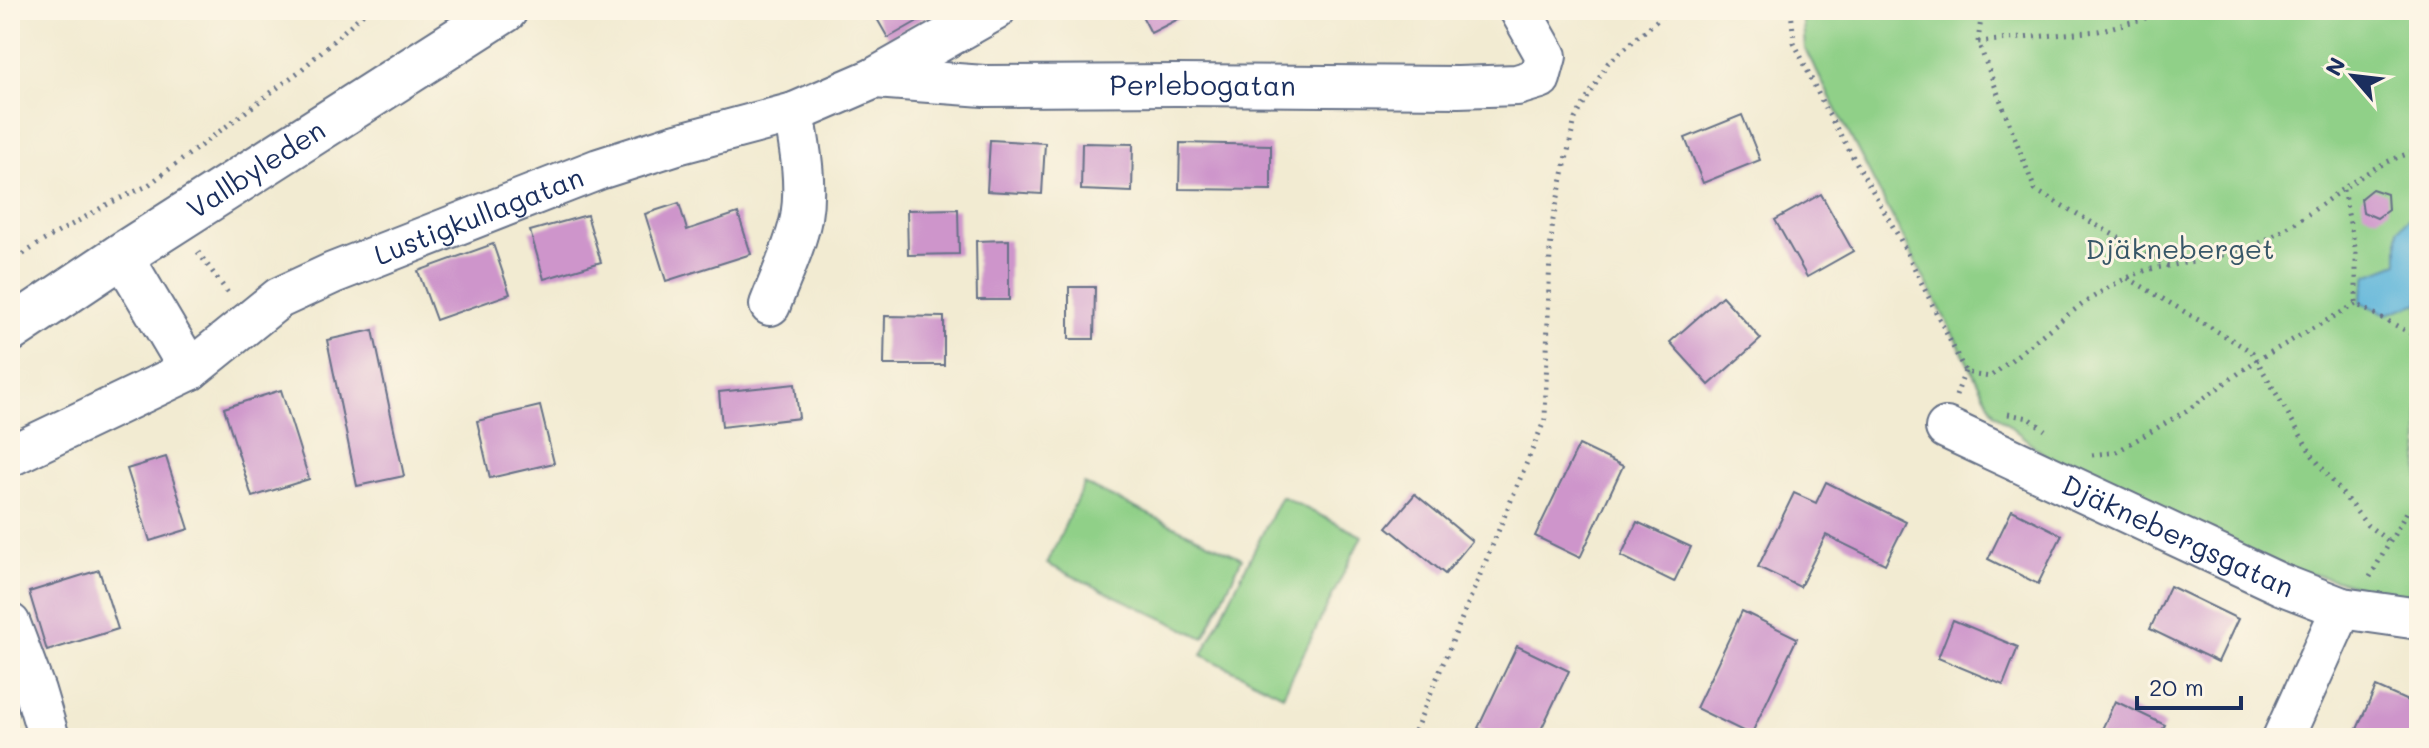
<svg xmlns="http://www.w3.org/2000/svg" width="2429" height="748" font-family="Mali,sans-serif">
<rect width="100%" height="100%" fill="#fcf5e5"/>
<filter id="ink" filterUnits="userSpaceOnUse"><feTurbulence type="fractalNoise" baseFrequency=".0125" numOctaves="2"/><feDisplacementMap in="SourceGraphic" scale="16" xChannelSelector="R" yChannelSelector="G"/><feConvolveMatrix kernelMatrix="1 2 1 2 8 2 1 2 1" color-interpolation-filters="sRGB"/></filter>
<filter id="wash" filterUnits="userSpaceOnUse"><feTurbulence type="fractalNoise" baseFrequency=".006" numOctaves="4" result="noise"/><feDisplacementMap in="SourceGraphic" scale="32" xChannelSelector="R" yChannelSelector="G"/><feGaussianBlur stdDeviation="1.8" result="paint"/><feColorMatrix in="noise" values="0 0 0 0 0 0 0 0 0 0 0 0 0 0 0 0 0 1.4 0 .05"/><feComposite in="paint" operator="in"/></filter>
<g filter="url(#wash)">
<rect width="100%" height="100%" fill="#f2ebd2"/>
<!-- green -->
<g fill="#90d088" stroke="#568073" stroke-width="2">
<path d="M1802,10H2419V598L2399,597L2267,562L2050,459L1994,413L1805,49Z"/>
<path d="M1084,484L1242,558L1204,638L1047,564Z"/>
<path d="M1281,496L1362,536L1283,695L1202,655Z"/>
</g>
<!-- water -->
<path fill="#5db5da" stroke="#3c729c" stroke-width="2" d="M2419,209V303L2387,314L2360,302L2367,275L2398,263V229Z"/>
<g id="blocks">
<!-- building -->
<g fill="#ce95cb">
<path d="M872,10H937L888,38Z"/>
<path d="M1139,10H1196L1151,33Z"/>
<path d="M1742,115L1760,160L1703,183L1685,138Z"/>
<path d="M990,140L1045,143L1042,194L987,191Z"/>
<path d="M1082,143L1133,144L1132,192L1081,190Z"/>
<path d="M1180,143L1271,145V190L1179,189Z"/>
<path d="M2372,189L2387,194L2388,210L2377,218L2363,212L2361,198Z"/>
<path d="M1821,194L1853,251L1807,277L1775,220Z"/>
<path d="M679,203L687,230L738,213L751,254L666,281L645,214Z"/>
<path d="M958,209L959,254L908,255L907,210Z"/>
<path d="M587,215L601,262L544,279L530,231Z"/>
<path d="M1009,240V300H977L976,241Z"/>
<path d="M493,244L510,294L436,320L418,271Z"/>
<path d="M1069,287H1095L1094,339H1069Z"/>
<path d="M1722,296L1761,339L1709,385L1670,342Z"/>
<path d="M885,316L944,317V365H884Z"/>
<path d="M373,330L404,476L357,486L327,340Z"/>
<path d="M795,384L799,418L722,427L719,392Z"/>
<path d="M281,390L309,479L252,497L224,408Z"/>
<path d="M540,406L554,463L490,478L477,421Z"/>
<path d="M1579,445L1623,466L1580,558L1535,536Z"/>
<path d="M166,457L189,529L150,541L127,469Z"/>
<path d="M1826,482L1906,522L1885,564L1826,535L1800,587L1758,567L1794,493L1816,503Z"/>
<path d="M1415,494L1472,541L1445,574L1387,527Z"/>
<path d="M2012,510L2062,535L2038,584L1988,559Z"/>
<path d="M1637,522L1691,547L1674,582L1621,556Z"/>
<path d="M99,570L118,629L47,651L29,592Z"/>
<path d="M2170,586L2238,619L2218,662L2150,629Z"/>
<path d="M1742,611L1797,638L1751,735L1696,708Z"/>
<path d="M1953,620L2018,647L2003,685L1938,658Z"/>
<path d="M1517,646L1569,671L1537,738H1498L1478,728Z"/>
<path d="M2376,687L2419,706V738H2378L2357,729Z"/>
<path d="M2115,701L2165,725L2158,738H2098Z"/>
</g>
</g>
</g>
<g filter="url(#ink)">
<use href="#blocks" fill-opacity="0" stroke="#667187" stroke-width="2"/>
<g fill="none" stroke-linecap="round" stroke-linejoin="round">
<defs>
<g id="minor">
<path id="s1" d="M875,78L984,86L1176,85L1458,87L1517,85L1540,78L1546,56L1520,10"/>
<path d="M122,255L190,370"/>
<path d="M770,305C780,278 796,245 801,218C807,182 800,148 794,113"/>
<path id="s2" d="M1946,428L2280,584L2342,608L2419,619"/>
<path id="s3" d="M10,456L190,370L279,298L333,273L599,169L677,144L794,113L875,78L995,10"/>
<path d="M10,624L35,691L49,738"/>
<path d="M2283,738L2342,608"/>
</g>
<g id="major">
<path id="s4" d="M10,330L122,255L505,10"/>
</g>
</defs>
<!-- minor casing -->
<use href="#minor" stroke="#667187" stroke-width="44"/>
<!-- major casing -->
<use href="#major" stroke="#667187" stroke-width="48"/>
<!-- path -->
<g stroke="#667187" stroke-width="5" stroke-dasharray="2 6" stroke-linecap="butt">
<path d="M1791,10L1794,42L1825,108L1899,237L1965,371L1975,375L1990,377C2034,343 2088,292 2139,273C2150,268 2163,267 2174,265C2208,258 2243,253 2273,236C2323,210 2363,163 2419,151"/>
<path d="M1978,42L1982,10"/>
<path d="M2343,190L2356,252V304L2412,334L2419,332"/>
<path d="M198,252L228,293"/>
<path d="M10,263L43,241L108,204L147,186L301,70L367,10"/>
<path d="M2168,266L2035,190L1978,42L2098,31L2175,10"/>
<path d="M2128,278L2252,352L2312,455L2367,525L2390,542"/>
<path d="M1956,396L1965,371"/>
<path d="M2008,414L2029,418L2045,430"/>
<path d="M2092,455L2116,452L2186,411L2257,360L2356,304"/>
<path d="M2370,577L2408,510L2419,501"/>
<path d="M1412,738L1545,419L1550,251L1553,220L1575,119L1608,63L1669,10"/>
</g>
<!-- minor -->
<use href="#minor" stroke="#fff" stroke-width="40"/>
<!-- major -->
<use href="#major" stroke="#fff" stroke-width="44"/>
</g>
</g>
<g text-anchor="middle" stroke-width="6" stroke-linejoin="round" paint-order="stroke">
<!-- street labels -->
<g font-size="28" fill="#1b2f5e" stroke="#fcf5e5">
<text dy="10" stroke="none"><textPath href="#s1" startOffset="328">Perlebogatan</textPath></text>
<text dy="10" stroke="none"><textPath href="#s4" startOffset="294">Vallbyleden</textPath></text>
<text dy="10" stroke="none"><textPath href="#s3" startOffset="530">Lustigkullagatan</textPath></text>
<text dy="10" stroke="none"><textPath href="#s2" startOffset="256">Djäknebergsgatan</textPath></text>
</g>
<!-- park labels -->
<g font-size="28" fill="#385768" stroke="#fcf5e5">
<text x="2180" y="259">Djäkneberget</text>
</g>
</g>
<!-- margin -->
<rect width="2429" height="748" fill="none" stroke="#fcf5e5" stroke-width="40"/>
<!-- north arrow -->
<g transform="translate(2353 76) rotate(298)" stroke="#fcf5e5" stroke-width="6" paint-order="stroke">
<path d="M0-6L14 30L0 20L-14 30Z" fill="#1b2f5e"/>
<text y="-12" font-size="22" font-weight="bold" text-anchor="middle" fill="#1b2f5e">N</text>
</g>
<!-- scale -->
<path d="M2137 696v12h104v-12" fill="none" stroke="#1b2f5e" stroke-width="4"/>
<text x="2149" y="696" font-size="24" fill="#1b2f5e" stroke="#fcf5e5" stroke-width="6" paint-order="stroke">20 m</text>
</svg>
